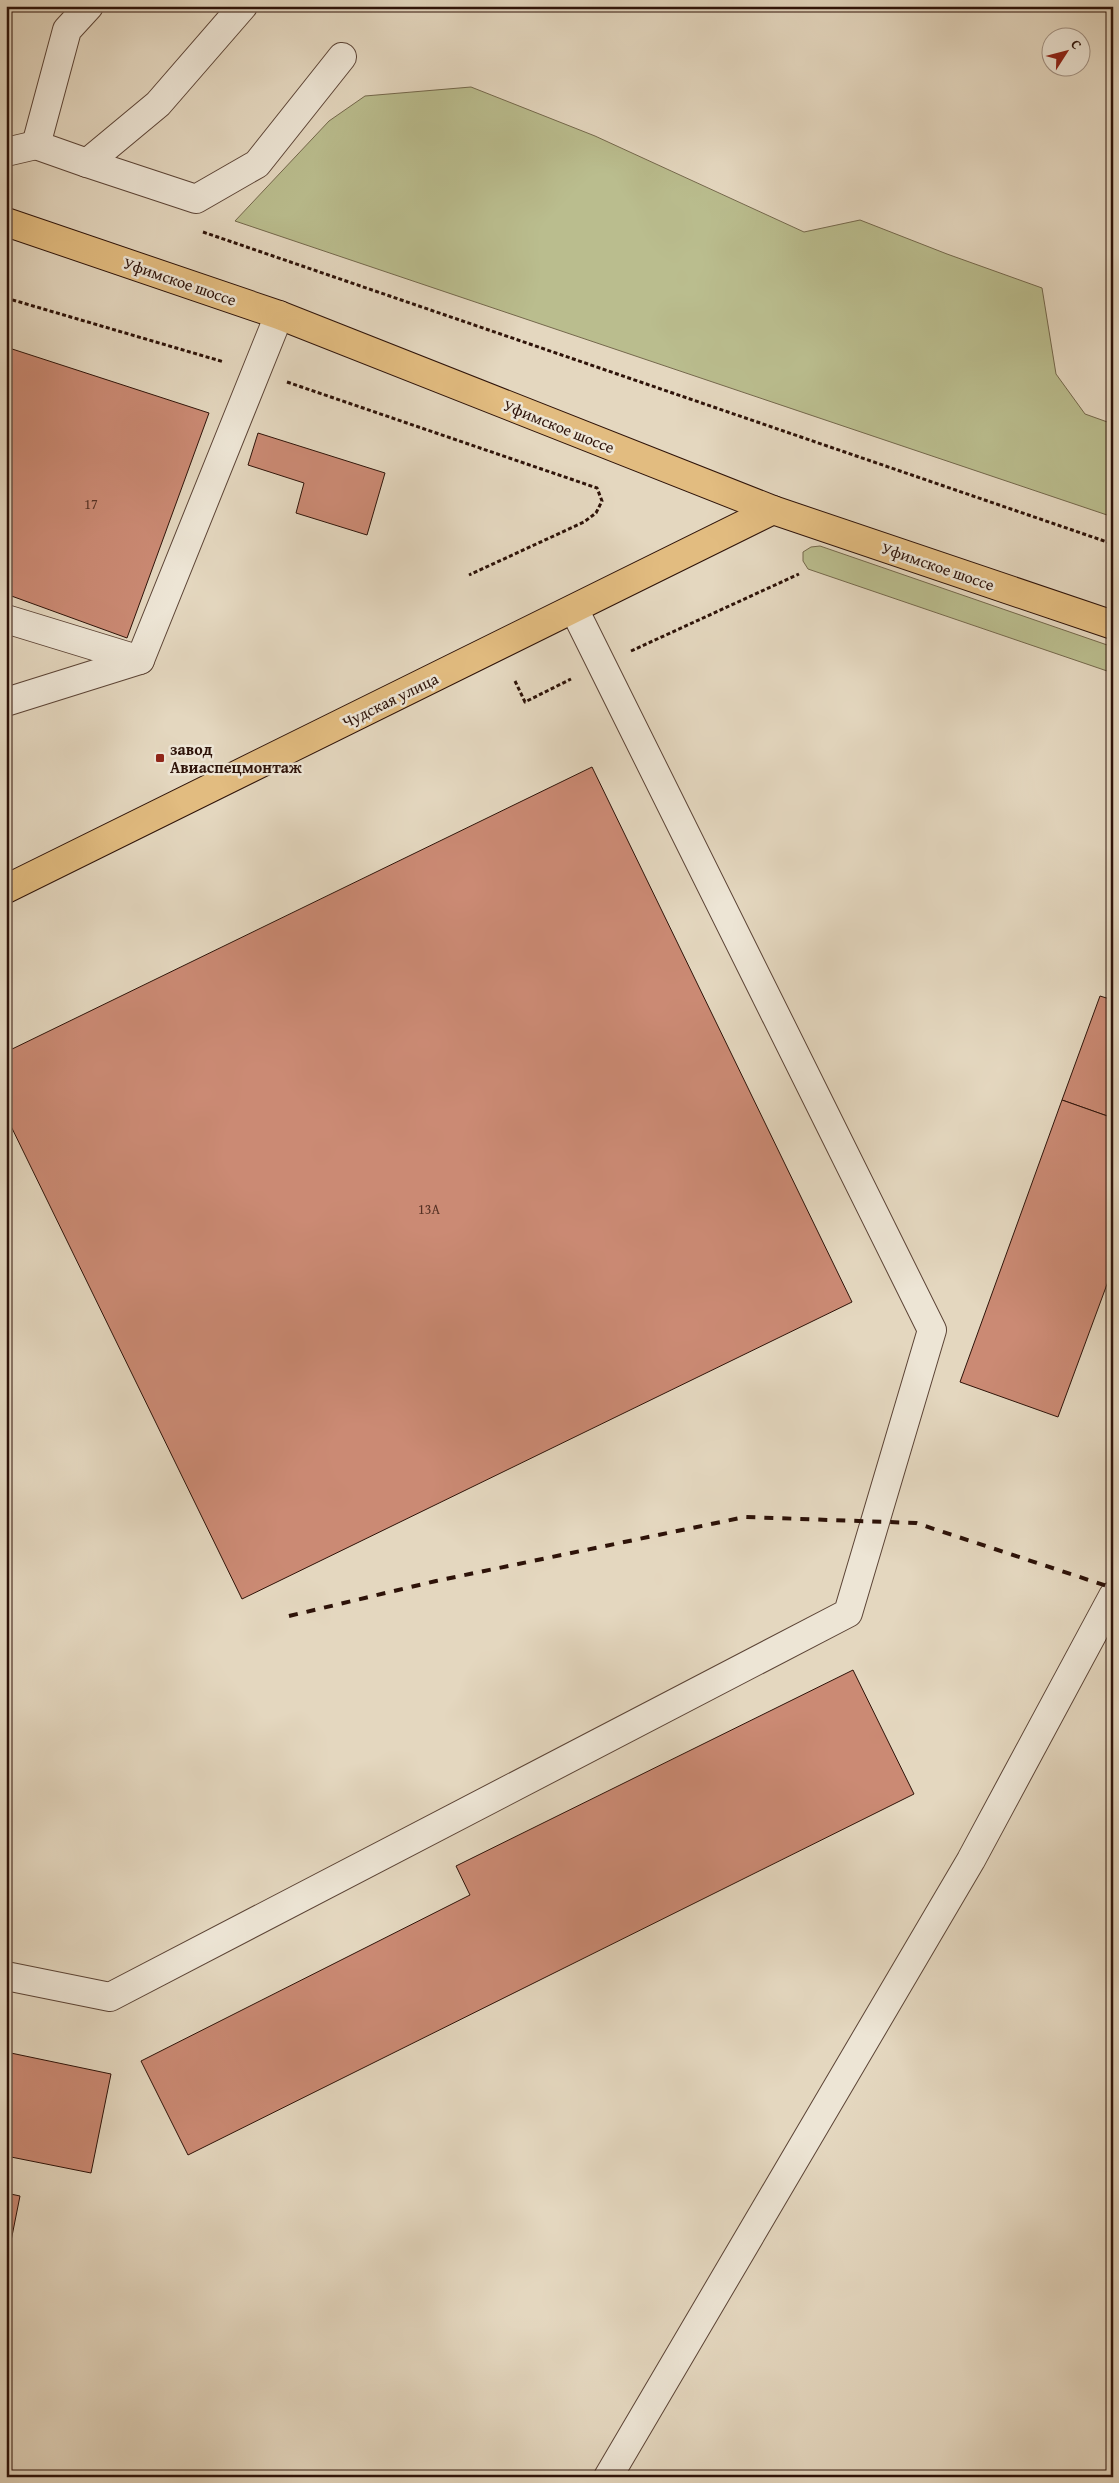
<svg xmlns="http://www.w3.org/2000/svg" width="1119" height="2483" font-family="'Gentium Book Plus',serif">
<rect width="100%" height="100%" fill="#e4d7bf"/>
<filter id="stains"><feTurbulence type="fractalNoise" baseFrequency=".004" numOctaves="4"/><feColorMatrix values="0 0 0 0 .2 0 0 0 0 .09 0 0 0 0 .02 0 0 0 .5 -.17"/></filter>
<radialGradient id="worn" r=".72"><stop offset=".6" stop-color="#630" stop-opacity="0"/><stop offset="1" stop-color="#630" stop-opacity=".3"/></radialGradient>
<!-- green -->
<g fill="#babd8e" stroke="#74684c">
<path d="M471,87L595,136L804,232L860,220L947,254L1042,288L1056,374L1085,414L1113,424V517L235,221L329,121L365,96Z"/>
<path d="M820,546L1113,647V673L808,569L803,561V552L811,547Z"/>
</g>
<!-- building -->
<g fill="#cb8a74" stroke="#2e1309">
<path d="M6,347L209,413L127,638L6,594Z"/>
<path d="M258,433L385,473L367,535L296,513L304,483L248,465Z"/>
<path d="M592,767L852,1302L242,1599L6,1116V1052Z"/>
<path d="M1100,996L1113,1000V1118L1062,1100Z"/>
<path d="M1062,1100L1113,1118V1268L1058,1417L960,1382Z"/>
<path d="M853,1670L914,1794L188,2155L141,2061L470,1895L456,1866Z"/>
<path d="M6,2052L111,2074L91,2173L6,2156Z"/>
<path d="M6,2193L20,2196L6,2266Z"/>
</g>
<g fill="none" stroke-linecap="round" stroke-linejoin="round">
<defs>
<g id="minor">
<path d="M89,6L67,30L36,145L87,163L158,104L243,6"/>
<path d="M6,152L36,145"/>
<path d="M87,163L196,199L257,164L342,57"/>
<path d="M6,619L140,660"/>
<path d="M6,702L140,660L279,315"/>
<path d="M6,1976L110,1997L848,1613L932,1330L574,609"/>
<path d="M608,2477L971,1860L1113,1596"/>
</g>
<g id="major">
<path d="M6,222L279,315L773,510L1113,625"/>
<path d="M6,889L773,510"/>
</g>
</defs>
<!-- minor casing -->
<use href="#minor" stroke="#5c4436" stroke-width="30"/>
<!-- major casing -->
<use href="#major" stroke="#2e1309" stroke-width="30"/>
<!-- path -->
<g stroke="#2e1309" stroke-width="3" stroke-dasharray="4 2.5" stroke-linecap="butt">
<path d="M203,232L1113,544"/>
<path d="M6,298L224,362"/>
<path d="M287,382L597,488L602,501L596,513L584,522L469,575"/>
<path d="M631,651L799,574"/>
<path d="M515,681L525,702L571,679"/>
</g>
<!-- minor -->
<use href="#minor" stroke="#ede5d5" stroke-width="28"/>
<!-- major -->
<use href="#major" stroke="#e2bc80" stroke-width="28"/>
<!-- rail -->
<path stroke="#2e1309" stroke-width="4" stroke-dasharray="9 9" stroke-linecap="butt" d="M289,1616L436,1581L745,1517L916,1523L1113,1588"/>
</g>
<!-- markers -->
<rect fill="#8f2418" stroke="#ede5d5" stroke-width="2" x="155" y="753" width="10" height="10" rx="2.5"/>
<g text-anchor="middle" stroke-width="5" stroke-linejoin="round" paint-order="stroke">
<!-- number labels -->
<g font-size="14" fill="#553124">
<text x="91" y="509">17</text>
<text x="429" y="1214">13А</text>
</g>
<!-- street labels -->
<g font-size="16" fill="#2e1309" stroke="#ede5d5">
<text transform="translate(180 281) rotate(19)" y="6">Уфимское шоссе</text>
<text transform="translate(559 426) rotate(22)" y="6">Уфимское шоссе</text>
<text transform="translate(938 566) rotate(19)" y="6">Уфимское шоссе</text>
<text transform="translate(390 700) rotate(-26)" y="6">Чудская улица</text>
</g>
<!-- poi labels -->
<g font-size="16" font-weight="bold" fill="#2e1309" stroke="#ede5d5" text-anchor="start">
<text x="170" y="755">завод<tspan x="170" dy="18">Авиаспецмонтаж</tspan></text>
</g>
</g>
<!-- margin -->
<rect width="1119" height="2483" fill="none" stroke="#e4d7bf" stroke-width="25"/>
<rect x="8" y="8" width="1104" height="2468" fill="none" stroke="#2e1309" stroke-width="2.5"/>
<rect x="12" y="12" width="1094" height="2458" fill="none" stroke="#2e1309"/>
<!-- north arrow -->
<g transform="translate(1066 52) rotate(54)"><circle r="24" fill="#ede5d5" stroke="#a19183"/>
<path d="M0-4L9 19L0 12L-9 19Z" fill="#8f2418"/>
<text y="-8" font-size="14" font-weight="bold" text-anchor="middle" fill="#2e1309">С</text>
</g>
<rect width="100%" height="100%" filter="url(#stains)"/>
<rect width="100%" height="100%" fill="url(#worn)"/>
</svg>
